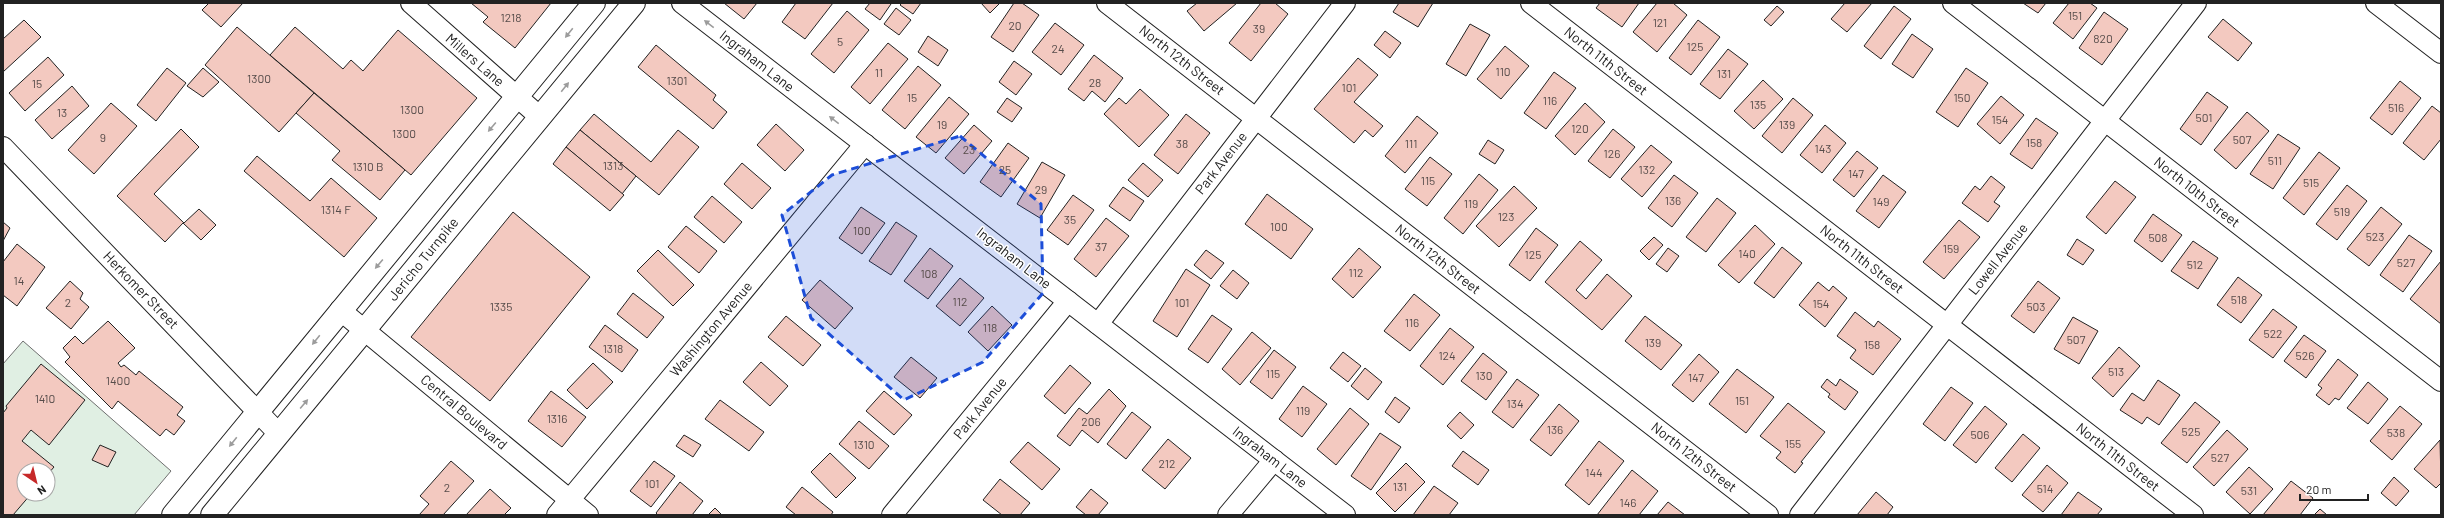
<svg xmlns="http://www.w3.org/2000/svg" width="2444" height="518" font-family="Barlow,sans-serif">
<rect width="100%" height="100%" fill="#fff"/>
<!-- green -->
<path fill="#e0efe3" stroke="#6f6f6f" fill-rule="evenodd" d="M23,341L171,471L134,515H3V364ZM24,470H48V494H24Z"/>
<!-- building -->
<g fill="#f3c9c0" stroke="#222">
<path d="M209,3H243L221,27L202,10Z"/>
<path d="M471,3H551L515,48L483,22L488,17Z"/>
<path d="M724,3H757L744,19Z"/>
<path d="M796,3H833L805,39L782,22Z"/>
<path d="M870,3H889L891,4L880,20L865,9Z"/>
<path d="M902,3H921L913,14L900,5Z"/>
<path d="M981,3H1000L990,13Z"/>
<path d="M1014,3H1022L1039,15L1013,52L991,37Z"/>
<path d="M1197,3H1237L1204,31L1187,11Z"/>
<path d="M1261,3H1275L1288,14L1251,61L1229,43Z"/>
<path d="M1399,3H1433L1418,27L1393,12Z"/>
<path d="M1600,3H1639L1622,27L1596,8Z"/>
<path d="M1657,3H1673L1687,15L1657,52L1633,32Z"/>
<path d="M1845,3H1872L1847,32L1831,19Z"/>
<path d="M2023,3H2046L2038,13Z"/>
<path d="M2069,3H2090L2097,8L2073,39L2053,23Z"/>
<path d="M1777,6L1784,12L1771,26L1764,20Z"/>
<path d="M1894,6L1911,19L1881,59L1864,46Z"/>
<path d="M896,8L911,20L899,35L884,24Z"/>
<path d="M847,11L869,30L834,73L811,54Z"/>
<path d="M2104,12L2128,29L2102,65L2079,48Z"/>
<path d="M2223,19L2252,43L2238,61L2208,37Z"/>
<path d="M24,20L41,37L3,72V39Z"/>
<path d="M1698,20L1720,37L1691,75L1669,58Z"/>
<path d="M1055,23L1084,45L1061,75L1032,52Z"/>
<path d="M1470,24L1490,35L1466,76L1446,64Z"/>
<path d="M237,27L314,93L279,132L205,65Z"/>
<path d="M295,27L343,69L351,60L363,71L398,30L477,98L411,175L270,55Z"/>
<path d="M1385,31L1401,43L1390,58L1374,45Z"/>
<path d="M1912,34L1933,49L1913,78L1892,64Z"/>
<path d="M928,36L948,50L938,66L918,52Z"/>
<path d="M888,43L908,59L870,104L851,87Z"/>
<path d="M656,45L716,95L713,100L727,112L713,129L638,67Z"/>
<path d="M1505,46L1529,66L1501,99L1477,79Z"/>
<path d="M1728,49L1748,64L1720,99L1700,84Z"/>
<path d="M1094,55L1123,78L1105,102L1092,91L1084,101L1068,89Z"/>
<path d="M48,57L64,75L25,111L9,93Z"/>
<path d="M1358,58L1378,75L1354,102L1383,126L1373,137L1365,130L1354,143L1314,109Z"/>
<path d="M1014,61L1032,74L1016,95L999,82Z"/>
<path d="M918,66L941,85L905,129L882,110Z"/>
<path d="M167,68L186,83L156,121L137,105Z"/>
<path d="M203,68L219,82L203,97L187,86Z"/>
<path d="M1966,68L1988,83L1958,127L1936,112Z"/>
<path d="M1554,72L1576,88L1546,129L1524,113Z"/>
<path d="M1763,80L1783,99L1754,129L1734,111Z"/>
<path d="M2400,81L2421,98L2392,135L2370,118Z"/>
<path d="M72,86L89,106L52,139L35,120Z"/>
<path d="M1140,89L1169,115L1139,147L1104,114L1119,98L1126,104Z"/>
<path d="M2207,92L2228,107L2201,145L2180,129Z"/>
<path d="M314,93L405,170L380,200L332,160L340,151L296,113Z"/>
<path d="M2001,96L2024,115L2000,144L1977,124Z"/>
<path d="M949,97L969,114L936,153L916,137Z"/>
<path d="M1007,98L1022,108L1012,122L997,112Z"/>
<path d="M1793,98L1813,115L1782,153L1762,136Z"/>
<path d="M111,103L137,126L94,174L68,150Z"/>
<path d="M1585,103L1605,122L1575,155L1555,136Z"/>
<path d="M2432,106L2441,113V139L2424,160L2403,143Z"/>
<path d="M2247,112L2269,131L2236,169L2214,150Z"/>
<path d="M594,114L651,162L678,130L699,147L659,195L580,130Z"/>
<path d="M1186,114L1210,133L1178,174L1154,155Z"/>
<path d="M1417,116L1438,133L1405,173L1385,156Z"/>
<path d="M2036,118L2058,133L2032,169L2010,154Z"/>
<path d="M776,124L804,150L785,171L757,145Z"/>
<path d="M974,125L992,141L964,174L945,158Z"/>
<path d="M1825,125L1846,143L1822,173L1800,155Z"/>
<path d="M181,129L199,147L154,194L184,223L199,209L216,225L201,240L183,223L165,242L117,196Z"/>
<path d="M1613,129L1635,147L1610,178L1588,161Z"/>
<path d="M580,130L636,176L622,194L566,147Z"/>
<path d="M2278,134L2300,148L2273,189L2250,174Z"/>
<path d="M1488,140L1504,150L1495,164L1479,154Z"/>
<path d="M1008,143L1029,158L1001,197L980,182Z"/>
<path d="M1651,145L1672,162L1642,197L1621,179Z"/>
<path d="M566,147L624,195L610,211L553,164Z"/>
<path d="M1857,151L1878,168L1854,197L1833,180Z"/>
<path d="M2319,152L2340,168L2304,215L2283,198Z"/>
<path d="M257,156L310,201L331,178L377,218L344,257L244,171Z"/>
<path d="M1430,157L1452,174L1427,206L1405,189Z"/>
<path d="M1042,162L1065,175L1040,218L1017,204Z"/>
<path d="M742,163L771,188L752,209L724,184Z"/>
<path d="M1143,163L1163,180L1148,197L1128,180Z"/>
<path d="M1479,174L1498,190L1463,234L1444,218Z"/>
<path d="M1674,175L1698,193L1672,227L1648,208Z"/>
<path d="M1883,175L1906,192L1879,228L1856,211Z"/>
<path d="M1991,176L2005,187L1994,202L2000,206L1988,222L1962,203L1975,186L1980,190Z"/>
<path d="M2115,181L2136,197L2106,234L2086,217Z"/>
<path d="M2347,185L2367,201L2337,240L2316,224Z"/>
<path d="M1514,186L1537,208L1499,247L1476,226Z"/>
<path d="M1123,187L1144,201L1130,221L1109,206Z"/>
<path d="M1267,194L1313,229L1291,259L1245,224Z"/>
<path d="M1073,195L1094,210L1068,245L1047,230Z"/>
<path d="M712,196L742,222L724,243L694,217Z"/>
<path d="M1717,198L1736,213L1706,252L1686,237Z"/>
<path d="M861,207L885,223L862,254L839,238Z"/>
<path d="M2381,207L2402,224L2369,266L2347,249Z"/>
<path d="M513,212L590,277L490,401L411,337Z"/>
<path d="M2153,214L2182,235L2162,262L2134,241Z"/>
<path d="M1106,218L1129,236L1096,277L1074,259Z"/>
<path d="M1959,220L1980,237L1944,279L1923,262Z"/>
<path d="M3,222L10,228L3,241Z"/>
<path d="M896,222L917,236L891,275L869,261Z"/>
<path d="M1755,225L1775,244L1739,283L1718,265Z"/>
<path d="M686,226L717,251L699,273L668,247Z"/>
<path d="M1536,228L1558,245L1530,281L1509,265Z"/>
<path d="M2409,235L2432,251L2403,292L2380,275Z"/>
<path d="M1654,237L1663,245L1649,260L1640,251Z"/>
<path d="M2077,239L2094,250L2083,265L2067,255Z"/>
<path d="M1580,241L1602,260L1576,290L1586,299L1607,274L1632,296L1602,330L1545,282Z"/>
<path d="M2193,241L2218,258L2198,289L2171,271Z"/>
<path d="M17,244L45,267L17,306L3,295V262Z"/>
<path d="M1782,247L1802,263L1774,298L1754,283Z"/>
<path d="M930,248L953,266L928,299L904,281Z"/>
<path d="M1359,248L1381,267L1353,298L1332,279Z"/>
<path d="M1668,248L1679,256L1667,272L1656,264Z"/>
<path d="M658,250L694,285L673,306L637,271Z"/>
<path d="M1206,250L1224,263L1211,279L1194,265Z"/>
<path d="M2441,261V324L2410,299Z"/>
<path d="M1186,269L1210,285L1177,337L1153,321Z"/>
<path d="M1233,270L1249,283L1237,299L1220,286Z"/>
<path d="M2238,277L2262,295L2241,323L2217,305Z"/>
<path d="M960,278L984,298L960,326L936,306Z"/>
<path d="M820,280L853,308L835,329L802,300Z"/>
<path d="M70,281L83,293L80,299L89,307L71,329L46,308Z"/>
<path d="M2038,281L2060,298L2034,333L2011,316Z"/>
<path d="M1818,282L1829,291L1833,286L1847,298L1825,327L1799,305Z"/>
<path d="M633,293L664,317L647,338L617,314Z"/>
<path d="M1414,294L1440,315L1410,351L1384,331Z"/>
<path d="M992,306L1012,325L988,351L968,332Z"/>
<path d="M2273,309L2297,327L2273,358L2249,340Z"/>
<path d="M1855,312L1874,327L1878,321L1901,339L1873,375L1850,358L1856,350L1837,336Z"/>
<path d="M1212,315L1232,329L1208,363L1188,349Z"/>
<path d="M786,316L821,345L803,366L768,337Z"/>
<path d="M1645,316L1682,345L1661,370L1625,341Z"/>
<path d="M2073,317L2098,331L2079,364L2054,349Z"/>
<path d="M108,321L135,348L118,363L121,367L124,365L136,375L139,371L183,407L177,415L185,421L174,435L166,429L160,436L118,401L112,409L65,362L70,357L63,348L75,336L83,344Z"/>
<path d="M605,325L638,350L622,372L589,347Z"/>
<path d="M1450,328L1474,347L1443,385L1420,366Z"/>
<path d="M1252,332L1271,348L1240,385L1222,369Z"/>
<path d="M2304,335L2326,351L2306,378L2284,361Z"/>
<path d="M2119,347L2140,366L2113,397L2092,378Z"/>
<path d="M1274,350L1296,367L1272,399L1250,382Z"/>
<path d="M1343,352L1361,366L1348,382L1330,368Z"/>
<path d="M1483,353L1507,372L1486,400L1461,381Z"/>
<path d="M1699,354L1719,372L1693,402L1672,385Z"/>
<path d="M911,357L937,378L920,398L894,377Z"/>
<path d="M2338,359L2358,375L2339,400L2335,398L2329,405L2316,395L2322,388L2318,385Z"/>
<path d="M761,362L788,386L770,406L743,382Z"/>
<path d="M593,363L613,382L587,409L567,390Z"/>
<path d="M41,364L85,400L49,445L31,430L22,441L54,467L48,474V470H24V494H31L13,515H3V413L7,408L6,406Z"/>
<path d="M1070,365L1091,383L1065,414L1044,396Z"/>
<path d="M1365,368L1382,382L1368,400L1351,386Z"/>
<path d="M1737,369L1774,397L1746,433L1709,404Z"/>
<path d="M1517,379L1539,395L1513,428L1492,412Z"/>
<path d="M1827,379L1836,386L1840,379L1858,392L1845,410L1828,397L1830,394L1821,387Z"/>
<path d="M2158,380L2180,395L2159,425L2147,417L2142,424L2120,410L2132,393L2144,401Z"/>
<path d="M2368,382L2388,399L2368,424L2347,408Z"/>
<path d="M1303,386L1327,404L1302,437L1279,419Z"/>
<path d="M1951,387L1973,403L1945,441L1923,424Z"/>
<path d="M1109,389L1126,406L1098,443L1082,430L1070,446L1057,436L1079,408L1087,414Z"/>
<path d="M551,391L586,417L562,447L528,421Z"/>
<path d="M884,391L912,415L894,435L866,411Z"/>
<path d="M1395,397L1410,408L1399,423L1385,412Z"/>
<path d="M720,400L764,432L749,451L705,419Z"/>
<path d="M2195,402L2220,422L2187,463L2161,443Z"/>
<path d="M1788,403L1825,432L1801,462L1803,463L1795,473L1776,458L1781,452L1760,436Z"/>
<path d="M1559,404L1579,421L1551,456L1530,440Z"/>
<path d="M1985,406L2007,424L1976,463L1953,445Z"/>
<path d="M2400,406L2422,424L2392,460L2370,441Z"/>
<path d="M1350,408L1369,424L1336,465L1317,449Z"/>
<path d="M1132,412L1151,427L1126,459L1107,444Z"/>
<path d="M1460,412L1474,425L1461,439L1447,426Z"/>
<path d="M859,421L889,446L869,469L839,444Z"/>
<path d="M2227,430L2248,449L2214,486L2193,467Z"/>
<path d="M1380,433L1401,447L1371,490L1351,476Z"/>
<path d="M2023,434L2040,448L2012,482L1995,468Z"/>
<path d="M684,435L701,445L693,457L676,446Z"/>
<path d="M1168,439L1191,458L1165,489L1142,470Z"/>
<path d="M2440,440L2441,483L2436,488L2414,469Z"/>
<path d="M1599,441L1624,461L1589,505L1565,485Z"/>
<path d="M1028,442L1060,469L1042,490L1010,462Z"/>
<path d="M100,445L116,452L108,467L92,460Z"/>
<path d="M1463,451L1489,470L1478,485L1452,466Z"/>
<path d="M830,453L856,478L836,498L811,472Z"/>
<path d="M451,461L474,481L443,515H419L429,504L420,496Z"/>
<path d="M654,461L675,476L651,507L630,491Z"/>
<path d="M1406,463L1425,482L1395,512L1376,493Z"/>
<path d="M2047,465L2068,483L2043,512L2022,495Z"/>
<path d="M2249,467L2273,489L2250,514L2226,492Z"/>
<path d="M1632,470L1658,491L1639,515H1597Z"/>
<path d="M2394,477L2409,491L2396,506L2381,493Z"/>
<path d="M1000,479L1030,503L1020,515H1002L983,500Z"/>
<path d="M2291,481L2313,498L2300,515H2263Z"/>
<path d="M680,482L703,501L692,515H658L656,513Z"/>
<path d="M1434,486L1458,503L1449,515H1413Z"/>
<path d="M802,487L833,512L831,515H796L786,507Z"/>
<path d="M490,489L511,508L504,515H466Z"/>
<path d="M1091,489L1108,503L1098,515H1086L1076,507Z"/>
<path d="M1876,492L1893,507L1887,515H1857Z"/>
<path d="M2078,492L2102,509L2097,515H2061Z"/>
<path d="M1668,502L1685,515H1657Z"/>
<path d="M715,508L722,515H708Z"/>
<path d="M2320,509L2327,515H2314Z"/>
</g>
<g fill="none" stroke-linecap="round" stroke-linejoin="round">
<defs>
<g id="minor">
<path d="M411,3L540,117"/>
<path d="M682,3L1345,515"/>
<path d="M1107,3L1768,515"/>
<path d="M1531,3L2193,515"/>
<path d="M1953,3L2441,381"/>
<path d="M2376,3L2441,53"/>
<path d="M3,147L279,434"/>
<path d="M340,310L588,515"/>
<path d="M1098,324L1345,3"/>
<path d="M557,515L865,144"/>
<path d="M892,515L1068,301"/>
<path d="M1228,515L1274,460"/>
<path d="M1800,515L2196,3"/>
</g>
<g id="primary">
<path d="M173,515L594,3"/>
<path d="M212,515L634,3"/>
</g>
</defs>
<!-- minor casing -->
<use href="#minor" stroke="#222" stroke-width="22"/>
<!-- primary casing -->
<use href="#primary" stroke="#222" stroke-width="24"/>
<!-- minor -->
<use href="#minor" stroke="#fff" stroke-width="20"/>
<!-- primary -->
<use href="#primary" stroke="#fff" stroke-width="22"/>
</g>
<!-- one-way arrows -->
<defs><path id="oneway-solid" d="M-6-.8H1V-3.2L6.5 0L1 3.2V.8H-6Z"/></defs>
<g fill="#9c9c9c">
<use href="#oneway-solid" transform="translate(709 24) rotate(-142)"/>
<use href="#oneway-solid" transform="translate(569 33) rotate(129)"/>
<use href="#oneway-solid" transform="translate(565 87) rotate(-51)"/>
<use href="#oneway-solid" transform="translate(834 120) rotate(-142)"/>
<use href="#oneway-solid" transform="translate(492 127) rotate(130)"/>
<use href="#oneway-solid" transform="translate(379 264) rotate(130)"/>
<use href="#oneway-solid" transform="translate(316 340) rotate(129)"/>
<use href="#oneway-solid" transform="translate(304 404) rotate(-50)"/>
<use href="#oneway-solid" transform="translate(233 442) rotate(129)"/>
</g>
<!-- marked area -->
<path fill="#1d4ed8" fill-opacity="0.2" stroke="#1d4ed8" stroke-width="3" stroke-dasharray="8 5" stroke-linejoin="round" d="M960,136L1041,204L1043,293L983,362L904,400L811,318L782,215L832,175Z"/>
<g text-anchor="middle" stroke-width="3" stroke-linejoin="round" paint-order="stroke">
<!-- number labels -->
<g font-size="12" fill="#564c4a">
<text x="2075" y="20">151</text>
<text x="511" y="22">1218</text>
<text x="1660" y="27">121</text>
<text x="1015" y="30">20</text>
<text x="1259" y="33">39</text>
<text x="2103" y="43">820</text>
<text x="840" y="46">5</text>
<text x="1695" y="51">125</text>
<text x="1058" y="53">24</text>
<text x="1503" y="76">110</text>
<text x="879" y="77">11</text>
<text x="1724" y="78">131</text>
<text x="259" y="83">1300</text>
<text x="677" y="85">1301</text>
<text x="1095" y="87">28</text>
<text x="37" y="88">15</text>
<text x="1349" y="92">101</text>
<text x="912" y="102">15</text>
<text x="1962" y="102">150</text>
<text x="1550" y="105">116</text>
<text x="1758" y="109">135</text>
<text x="2396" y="112">516</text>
<text x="412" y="114">1300</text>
<text x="62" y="117">13</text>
<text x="2204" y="122">501</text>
<text x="2000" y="124">154</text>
<text x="942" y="129">19</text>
<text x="1787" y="129">139</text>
<text x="1580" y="133">120</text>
<text x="404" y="138">1300</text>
<text x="103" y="142">9</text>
<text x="2242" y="144">507</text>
<text x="2034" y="147">158</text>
<text x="1182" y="148">38</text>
<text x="1411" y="148">111</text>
<text x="1823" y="153">143</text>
<text x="969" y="154">23</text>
<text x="1612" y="158">126</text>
<text x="2275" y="165">511</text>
<text x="613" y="170">1313</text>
<text x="368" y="171">1310 B</text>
<text x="1005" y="174">25</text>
<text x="1647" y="174">132</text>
<text x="1856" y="178">147</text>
<text x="1428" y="185">115</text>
<text x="2311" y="187">515</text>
<text x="1041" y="194">29</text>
<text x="1673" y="205">136</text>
<text x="1881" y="206">149</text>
<text x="1471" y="208">119</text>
<text x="336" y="214">1314 F</text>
<text x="2342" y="216">519</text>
<text x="1506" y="221">123</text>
<text x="1070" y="224">35</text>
<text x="1279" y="231">100</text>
<text x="862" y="235">100</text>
<text x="2375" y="241">523</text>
<text x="2158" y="242">508</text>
<text x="1101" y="251">37</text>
<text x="1951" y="253">159</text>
<text x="1747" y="258">140</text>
<text x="1533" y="259">125</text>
<text x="2406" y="267">527</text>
<text x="2195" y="269">512</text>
<text x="1356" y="277">112</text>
<text x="929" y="278">108</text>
<text x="19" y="285">14</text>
<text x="2239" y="304">518</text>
<text x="960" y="306">112</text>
<text x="68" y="307">2</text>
<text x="1182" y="307">101</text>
<text x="1821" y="308">154</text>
<text x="501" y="311">1335</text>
<text x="2036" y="311">503</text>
<text x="1412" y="327">116</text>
<text x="990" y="332">118</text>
<text x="2273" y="338">522</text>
<text x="2076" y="344">507</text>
<text x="1653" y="347">139</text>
<text x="1872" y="349">158</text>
<text x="613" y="353">1318</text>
<text x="1447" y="360">124</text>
<text x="2305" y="360">526</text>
<text x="2116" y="376">513</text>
<text x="1273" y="378">115</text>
<text x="1484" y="380">130</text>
<text x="1696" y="382">147</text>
<text x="118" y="385">1400</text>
<text x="45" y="403">1410</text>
<text x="1742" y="405">151</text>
<text x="1515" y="408">134</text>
<text x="1303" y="415">119</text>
<text x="557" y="423">1316</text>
<text x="1091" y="426">206</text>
<text x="1555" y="434">136</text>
<text x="2191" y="436">525</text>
<text x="2396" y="437">538</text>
<text x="1980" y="439">506</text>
<text x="1793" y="448">155</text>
<text x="864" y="449">1310</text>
<text x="2220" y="462">527</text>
<text x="1167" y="468">212</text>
<text x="1594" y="477">144</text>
<text x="652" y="488">101</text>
<text x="1400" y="491">131</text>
<text x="447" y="492">2</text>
<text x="2045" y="493">514</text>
<text x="2249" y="495">531</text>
<text x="1628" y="507">146</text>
</g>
<!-- street labels -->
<g font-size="14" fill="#222" stroke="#fff">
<text transform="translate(475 60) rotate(41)" y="5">Millers Lane</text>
<text transform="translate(1182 60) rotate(38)" y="5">North 12th Street</text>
<text transform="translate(757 61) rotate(38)" y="5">Ingraham Lane</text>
<text transform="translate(1606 61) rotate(38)" y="5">North 11th Street</text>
<text transform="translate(1221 163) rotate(-52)" y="5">Park Avenue</text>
<text transform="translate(2197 192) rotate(38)" y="5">North 10th Street</text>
<text transform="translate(1014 258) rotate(38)" y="5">Ingraham Lane</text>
<text transform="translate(423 259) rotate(-51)" y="5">Jericho Turnpike</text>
<text transform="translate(1438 259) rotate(38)" y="5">North 12th Street</text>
<text transform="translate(1862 259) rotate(38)" y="5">North 11th Street</text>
<text transform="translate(1998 259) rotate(-52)" y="5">Lowell Avenue</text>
<text transform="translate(141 290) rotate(46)" y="5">Herkomer Street</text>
<text transform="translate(711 329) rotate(-50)" y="5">Washington Avenue</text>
<text transform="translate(980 408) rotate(-51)" y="5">Park Avenue</text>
<text transform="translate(464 412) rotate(40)" y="5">Central Boulevard</text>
<text transform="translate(1270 457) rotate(38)" y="5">Ingraham Lane</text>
<text transform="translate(1694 457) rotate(38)" y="5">North 12th Street</text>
<text transform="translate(2118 457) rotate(38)" y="5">North 11th Street</text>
</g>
</g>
<!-- border -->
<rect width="2444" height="518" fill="none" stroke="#222222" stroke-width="8"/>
<!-- north arrow -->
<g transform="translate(36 482) rotate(145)"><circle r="19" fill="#ffffff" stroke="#a7a7a7"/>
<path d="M0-3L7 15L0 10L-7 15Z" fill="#c62828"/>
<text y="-6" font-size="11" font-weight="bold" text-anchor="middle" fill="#222222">N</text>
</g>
<!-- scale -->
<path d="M2300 494v6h68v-6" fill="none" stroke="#222222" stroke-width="2"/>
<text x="2306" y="494" font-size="12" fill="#222222" stroke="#ffffff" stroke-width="3" paint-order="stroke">20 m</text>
</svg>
